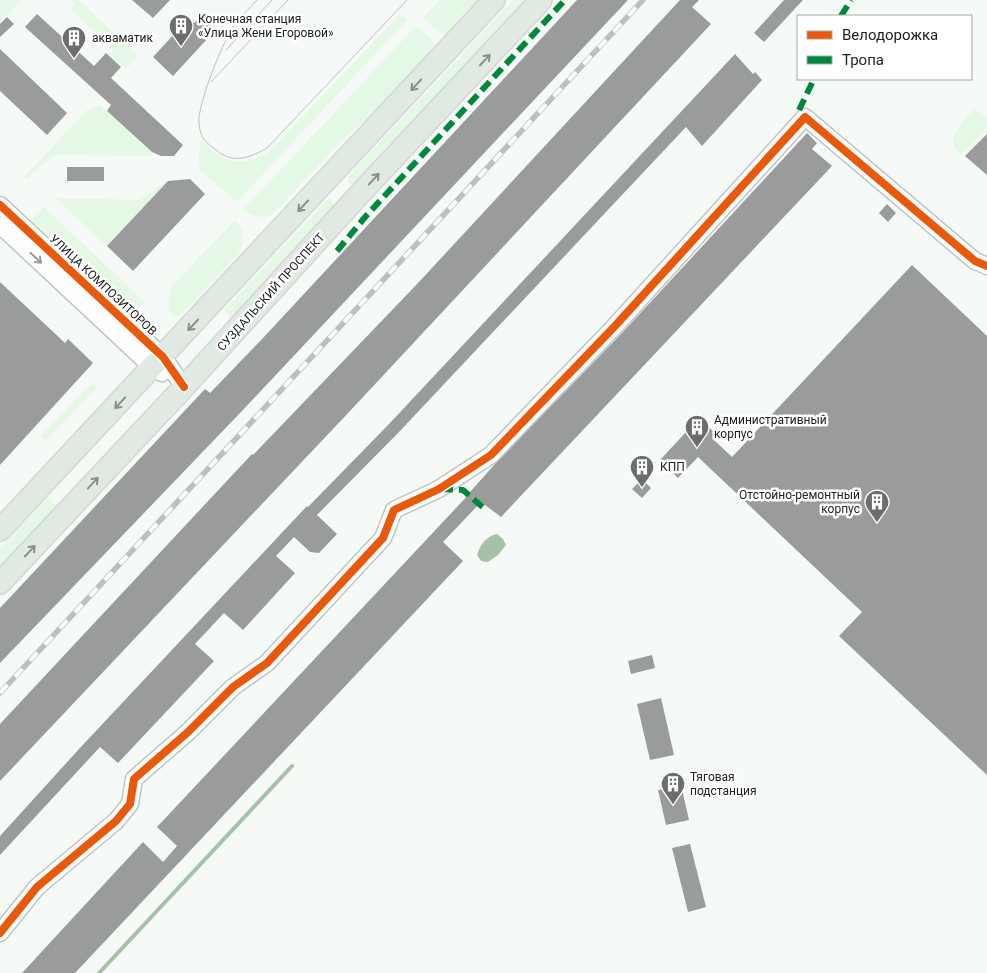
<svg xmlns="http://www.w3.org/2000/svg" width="987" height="973" font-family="Roboto,sans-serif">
<rect width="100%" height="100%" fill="#f6faf7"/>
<!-- green -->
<g fill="#e4f8e5">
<path d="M0,0H22L0,23Z"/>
<path d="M72,0H79L138,56L126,69L110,54L114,49L70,9L75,3Z"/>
<path d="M440,0H478C469,13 459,30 444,36L423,18Z"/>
<path d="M513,0H528L356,183L351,184L348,180V176Z"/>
<path d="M400,14L407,20L237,202L200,170L198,163L201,139C224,164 239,169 269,152Z"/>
<path d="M416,26C424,33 435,39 435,50L385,103L342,140L272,215C260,219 253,217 244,209Z"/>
<path d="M99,105L153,154L152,156L59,155L51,157L27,179L24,177L87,110Z"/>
<path d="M975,110L987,117V128L960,155C957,151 953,147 953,141C953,134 969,111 975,110Z"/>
<path d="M168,181L107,246L55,198L139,200Z"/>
<path d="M330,197L333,204H337L232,317L224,310Z"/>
<path d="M44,207L145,302L135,313L128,306L122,312L28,224Z"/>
<path d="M235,220C245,231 246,240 239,253L178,318L168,309L172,286Z"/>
<path d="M92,383L97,388L46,441L41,436Z"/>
<path d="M48,497L57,506L0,566V548Z"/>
</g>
<!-- water -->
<path fill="#a6c1a9" d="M497,534L503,539L506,545L498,555L488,562L481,561L477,555C480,545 486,536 497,534Z"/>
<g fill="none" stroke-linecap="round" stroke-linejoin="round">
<!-- stream -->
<path stroke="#a6c1a9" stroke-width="4" d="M99,973L292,766"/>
</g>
<!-- building -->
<g fill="#999c9a">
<path d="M132,0H170L153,18Z"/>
<path d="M577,0H628L241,412L0,663V608L205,389L210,393L263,338Z"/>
<path d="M680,0H699L692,7L711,24L350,411L0,781V724L252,454L253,455L419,282Z"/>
<path d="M784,0H803L764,42L754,33Z"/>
<path d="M37,14L94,66L106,53L121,67L111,78L183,145L174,156H161L152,152L107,111L111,105L25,27Z"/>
<path d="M202,15L211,24L204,32L209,37L173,76L153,57L189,18L194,23Z"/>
<path d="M7,17L14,24L0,37V24Z"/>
<path d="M0,49L67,113L47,135L0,91Z"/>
<path d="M735,54L753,74L755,72L762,80L702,146L686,127L399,432L317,515L337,534L319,553L310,552L294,537L276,556L295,573L243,630L224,613L195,644L214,661L118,763L100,747L0,855V836L79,749L307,506L308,507L390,423Z"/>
<path d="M807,133L817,143L812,149L832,166L501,517L481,502L443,542L463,561L75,973H22L143,842L163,862L177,846L157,827L471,492H470L495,464L622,333Z"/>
<path d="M987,134V175L965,156Z"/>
<rect x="67" y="167" width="37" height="14"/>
<path d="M190,179L205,194L133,271L107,246L168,181Z"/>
<path d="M887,204L896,213L888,222L879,213Z"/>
<path d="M912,265L987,336V775L839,636L862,612L698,457L678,478L660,460L699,418L718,436L714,440L732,457Z"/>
<path d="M0,282L65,343L68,339L93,363L0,465Z"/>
<path d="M642,479L651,488L642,498L632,489Z"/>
<path d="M652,655L655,668L631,674L628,661Z"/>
<path d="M661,698L674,755L650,760L637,704Z"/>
<path d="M681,785L689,820L666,825L658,790Z"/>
<path d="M690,844L706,907L688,912L672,848Z"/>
</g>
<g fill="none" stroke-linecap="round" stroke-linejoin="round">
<defs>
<g id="minor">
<path d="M0,205L163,357L184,387"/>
<path d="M0,225L153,368L162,373"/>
<path d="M0,933L37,887L116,821L130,804L134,779L188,732L233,687L267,663L383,538L394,510L439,489L491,455L615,326L805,117L975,261L987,266"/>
</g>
<g id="major">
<path d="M0,530L494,0"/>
<path d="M0,583L184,387L357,197L541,0"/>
</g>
</defs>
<!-- minor casing -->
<use href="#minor" stroke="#c2c5c3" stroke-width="19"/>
<!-- major casing -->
<use href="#major" stroke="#d4d6d4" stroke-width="24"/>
<!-- minor -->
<use href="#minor" stroke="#fefefe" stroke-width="16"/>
<!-- major -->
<use href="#major" stroke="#e0eae2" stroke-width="21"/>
<!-- tram -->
<g stroke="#bebfbe" stroke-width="1">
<path d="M257,0C249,9 238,18 232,29C222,44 197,106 199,123C199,127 201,135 203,138C207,144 215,149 220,153C236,164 253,156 267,148L407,0"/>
<path d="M226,50L272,0"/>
<path d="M211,82L288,0"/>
</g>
<defs>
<path id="rail" d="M0,693L643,0"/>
</defs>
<!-- rail casing -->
<use href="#rail" stroke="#bebfbe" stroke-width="5.5"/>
<!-- rail -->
<use href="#rail" stroke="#fff" stroke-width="4" stroke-dasharray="11" stroke-linecap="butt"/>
<!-- quiet -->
<g stroke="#00873e" stroke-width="6" stroke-dasharray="12 6" stroke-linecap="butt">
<path d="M841,16L851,0"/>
<path d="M799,110L814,79"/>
<path d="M337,251L366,216L565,0"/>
<path d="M441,489L463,490L486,510"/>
</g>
<defs>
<g id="cycleway">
<path d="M0,205L163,357L184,387"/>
<path d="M0,933L37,887L116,821L130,804L134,779L188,732L233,687L267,663L383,538L394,510L439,489L491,455L615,326L805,117L975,261L987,266"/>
</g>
</defs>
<!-- cycleway casing -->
<use href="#cycleway" stroke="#fff" stroke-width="11"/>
<!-- cycleway -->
<use href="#cycleway" stroke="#e8590c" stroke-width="8"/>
</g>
<!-- one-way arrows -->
<defs><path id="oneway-shaft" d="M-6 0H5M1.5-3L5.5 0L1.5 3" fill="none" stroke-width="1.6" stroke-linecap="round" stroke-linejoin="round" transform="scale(1.25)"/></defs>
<g stroke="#8a908b">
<use href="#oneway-shaft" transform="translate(485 60) rotate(-47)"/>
<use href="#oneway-shaft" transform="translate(416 85) rotate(133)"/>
<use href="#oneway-shaft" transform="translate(374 179) rotate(-47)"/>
<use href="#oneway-shaft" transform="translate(303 206) rotate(133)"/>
<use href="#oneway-shaft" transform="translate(193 325) rotate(133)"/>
<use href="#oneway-shaft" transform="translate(120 403) rotate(133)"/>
<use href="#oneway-shaft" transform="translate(93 483) rotate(-47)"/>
<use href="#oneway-shaft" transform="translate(30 551) rotate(-47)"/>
</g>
<use stroke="#9a9b9a" href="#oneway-shaft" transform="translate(36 258) rotate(43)"/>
<!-- icons -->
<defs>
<symbol id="building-pin" viewBox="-11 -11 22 30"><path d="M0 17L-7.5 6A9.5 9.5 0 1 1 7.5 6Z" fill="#6b6e6b" stroke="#fff"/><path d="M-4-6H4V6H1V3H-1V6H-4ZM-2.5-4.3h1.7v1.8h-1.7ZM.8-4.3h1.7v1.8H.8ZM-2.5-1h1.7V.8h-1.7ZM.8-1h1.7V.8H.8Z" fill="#fff"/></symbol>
</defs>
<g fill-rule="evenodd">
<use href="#building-pin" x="167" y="12" width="28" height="38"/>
<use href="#building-pin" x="60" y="24" width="28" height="38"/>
<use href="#building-pin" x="683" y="413" width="28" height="38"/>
<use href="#building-pin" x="628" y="453" width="28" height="38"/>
<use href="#building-pin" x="863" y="488" width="28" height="38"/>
<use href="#building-pin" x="659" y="770" width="28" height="38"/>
</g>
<g text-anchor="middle" stroke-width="5" stroke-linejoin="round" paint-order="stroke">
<!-- poi labels -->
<g font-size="12" fill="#202220" stroke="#fff" text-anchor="start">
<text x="198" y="23">Конечная станция<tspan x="198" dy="14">«Улица Жени Егоровой»</tspan></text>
<text x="92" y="42">акваматик</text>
<text x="714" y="424">Административный<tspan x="714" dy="14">корпус</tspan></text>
<text x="660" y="471">КПП</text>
<text x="860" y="499" text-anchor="end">Отстойно-ремонтный<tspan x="860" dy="14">корпус</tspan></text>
<text x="690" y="781">Тяговая<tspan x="690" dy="14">подстанция</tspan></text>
</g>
<!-- street labels -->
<g font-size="12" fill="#202220" stroke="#fff">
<text transform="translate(103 285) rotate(43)" y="4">УЛИЦА КОМПОЗИТОРОВ</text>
<text transform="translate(271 292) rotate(-48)" y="4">СУЗДАЛЬСКИЙ ПРОСПЕКТ</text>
</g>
</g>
<!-- legend -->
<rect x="797" y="15" width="175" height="65" fill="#ffffff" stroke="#a6a7a6"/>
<rect x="807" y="31" width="25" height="8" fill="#e8590c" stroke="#a6a7a6"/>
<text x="842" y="40" font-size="15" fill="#202220">Велодорожка</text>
<rect x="807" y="56" width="25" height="8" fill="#00873e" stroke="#a6a7a6"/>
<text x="842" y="65" font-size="15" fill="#202220">Тропа</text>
</svg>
